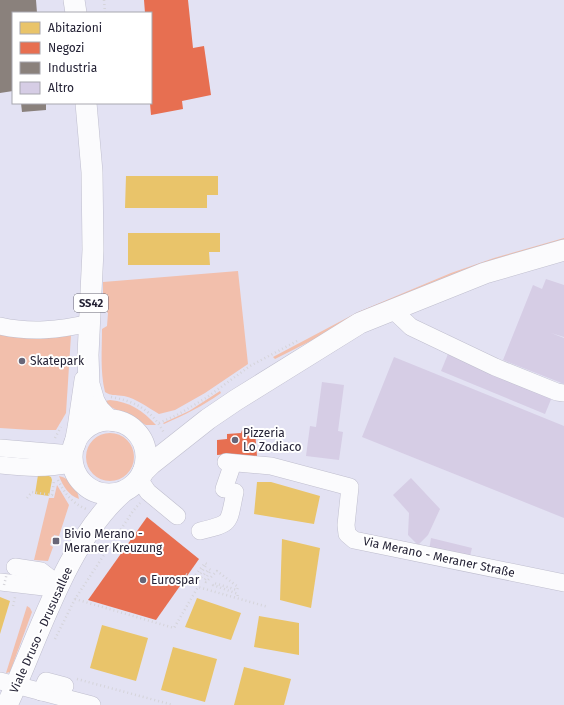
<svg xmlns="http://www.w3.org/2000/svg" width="564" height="705" font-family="'Fira Sans',sans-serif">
<rect width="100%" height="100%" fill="#e3e2f3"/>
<!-- green -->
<g fill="#f2bfac">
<path d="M564,238V242L360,316L275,359L273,357L358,312L451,273L494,258Z"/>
<path d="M238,271L248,364L205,393L175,410L159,414C147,407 137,399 124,396C117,395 111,396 105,392C100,371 102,350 102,329L107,326L108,313L103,308V282Z"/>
<path d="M0,331L71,335L66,413L56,430H31L0,428Z"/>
<path d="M220,391L221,393C203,406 184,415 164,424L163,423L189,411Z"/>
<path d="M110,400C130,402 142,410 156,425H146L111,407L105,401Z"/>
<circle cx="110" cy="457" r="24"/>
<path d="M59,476C71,479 77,487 79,499C68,495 63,486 59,476Z"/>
<path d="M57,485L69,505L59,536L54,535L50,545L53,547L48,561L34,560L49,498H54Z"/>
<path d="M27,606L30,608L32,612L10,672L6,673Z"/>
</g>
<!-- homes -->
<g fill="#e9c46a">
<path d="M126,176H218V195H207V208H125Z"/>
<path d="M128,233H220V252H209L210,265H128Z"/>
<path d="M38,475L49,476L51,477L52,480L49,496L35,494Z"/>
<path d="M257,482H271L320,496L314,524L254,514Z"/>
<path d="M282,539L320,548L311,608L280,600Z"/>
<path d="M0,597L10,601L0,634Z"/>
<path d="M197,598L241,613L231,640L185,627Z"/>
<path d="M259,616L299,623V655L254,647Z"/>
<path d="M102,625L148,638L136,681L90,668Z"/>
<path d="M173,647L217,659L205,702L161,690Z"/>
<path d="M244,667L291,679L284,705H234Z"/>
</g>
<!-- shops -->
<g fill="#e76f51">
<path d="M144,0H188L193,48L204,46L211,95L182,101L183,109L151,115L150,103H151V13H145Z"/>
<path d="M242,430L255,431L257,456L230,458V454L217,455V440L227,439V434L241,433Z"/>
<path d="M147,517L199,559L156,620L88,600Z"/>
</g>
<!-- industry -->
<g fill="#8a817c">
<path d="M0,0H36L37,13H13V91L0,93Z"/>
<path d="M21,103H46V110L22,112Z"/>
</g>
<!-- building -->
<g fill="#d6cde5">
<path d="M546,279L564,285V337L551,333L564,338V384L503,360L533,285L542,289Z"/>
<path d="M448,354L552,397L545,414L441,371Z"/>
<path d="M394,357L564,426V518L362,437Z"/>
<path d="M322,382L344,385L338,431L343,432L339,460L306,456L310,426L316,427Z"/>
<path d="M411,478L440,509L428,535L418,545L408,535L409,513L393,495Z"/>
<path d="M431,538L472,548L469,560L429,551Z"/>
</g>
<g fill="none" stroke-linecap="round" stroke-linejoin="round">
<defs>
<g id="minor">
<path d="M393,310L411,327L495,367L557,392L564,393"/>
<path d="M0,326C31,333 59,330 90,323"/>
<path d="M0,448L72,454"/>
<path d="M226,462L271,466L350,487L346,525L347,534L354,540L564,583"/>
<path d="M0,465C27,468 45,469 73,464"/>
<path d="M139,479L148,492L177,516"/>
<path d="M224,489L233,463"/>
<path d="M200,531C233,523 228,524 235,492"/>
<path d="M15,567L41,571L59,585"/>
<path d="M0,582L44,587L59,585"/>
<path d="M0,681L92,705"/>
<path d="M41,692L46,681L65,686"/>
</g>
<g id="major">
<path d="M74,0L76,13"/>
<path d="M86,103L92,172L93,250L88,355L89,384L94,401L99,410L109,420L115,421"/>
<circle cx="109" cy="457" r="37"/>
<path d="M75,444L78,428L85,380"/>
<path d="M143,472L151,464L208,419L236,400L360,323L485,273L564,250"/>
<path d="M7,705C39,637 66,542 123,492"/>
</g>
</defs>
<!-- minor casing -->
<use href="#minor" stroke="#bfbece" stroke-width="18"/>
<!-- major casing -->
<use href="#major" stroke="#bfbece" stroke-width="22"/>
<!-- path -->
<g stroke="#d5d4da" stroke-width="2.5" stroke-dasharray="1 3" stroke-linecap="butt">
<path d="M104,0L105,13"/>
<path d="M111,397C135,401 153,411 164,433"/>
<path d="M159,423L177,415L206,398L250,366L297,341"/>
<path d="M55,438L61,427"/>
<path d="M58,480C65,494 72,503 86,509"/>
<path d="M27,498L32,492L52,495L54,481"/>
<path d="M186,574L193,578L205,563L207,564L196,580L198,581L209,569L211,570L204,581L206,582L217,571L238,587L237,590L214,583L213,585L238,594L237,598"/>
<path d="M75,599L174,628L198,587L268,607"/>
<path d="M13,606L15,597"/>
<path d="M55,639L75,599L133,511L140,503"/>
<path d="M77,679L173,705"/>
</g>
<!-- minor -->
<use href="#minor" stroke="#fbfbfd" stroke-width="17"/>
<!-- major -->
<use href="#major" stroke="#fbfbfd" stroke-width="21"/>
<!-- path-bridge -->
<path stroke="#d5d4da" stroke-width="2.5" stroke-dasharray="1 3" stroke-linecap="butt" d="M4,585L7,573"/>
</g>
<!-- markers -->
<g fill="#686678" stroke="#fff" stroke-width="1.5">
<circle cx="22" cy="361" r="4"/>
<circle cx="235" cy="440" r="4"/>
<rect x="52" y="537" width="8" height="8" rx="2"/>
<circle cx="143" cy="580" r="4"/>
</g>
<g text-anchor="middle" stroke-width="4" stroke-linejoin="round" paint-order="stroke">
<!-- shield labels -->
<rect fill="#fff" stroke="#666572" stroke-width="1" x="74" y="294" width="34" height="18" rx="3"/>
<g font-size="11" font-weight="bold" fill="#252336">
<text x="91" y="307">SS42</text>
</g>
<!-- poi labels -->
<g font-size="12" fill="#252336" stroke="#fff" text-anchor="start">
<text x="30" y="365">Skatepark</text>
<text x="243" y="437">Pizzeria<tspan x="243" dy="14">Lo Zodiaco</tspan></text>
<text x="64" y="538">Bivio Merano -<tspan x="64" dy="14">Meraner Kreuzung</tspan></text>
<text x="151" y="584">Eurospar</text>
</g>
<!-- street labels -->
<g font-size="12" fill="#252336" stroke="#fff">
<text transform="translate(439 557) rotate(12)" y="4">Via Merano - Meraner Straße</text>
<text transform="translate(41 630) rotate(-66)" y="4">Viale Druso - Drususallee</text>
</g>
</g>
<!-- legend -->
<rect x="12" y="12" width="140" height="92" fill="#ffffff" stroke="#a8a7af"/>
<rect x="20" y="22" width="20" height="12" fill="#e9c46a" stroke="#a8a7af"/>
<text x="48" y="32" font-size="12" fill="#252336">Abitazioni</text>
<rect x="20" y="42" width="20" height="12" fill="#e76f51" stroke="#a8a7af"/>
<text x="48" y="52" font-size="12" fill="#252336">Negozi</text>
<rect x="20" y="62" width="20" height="12" fill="#8a817c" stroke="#a8a7af"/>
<text x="48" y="72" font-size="12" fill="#252336">Industria</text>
<rect x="20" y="82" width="20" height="12" fill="#d6cde5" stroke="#a8a7af"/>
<text x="48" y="92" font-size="12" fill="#252336">Altro</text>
</svg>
